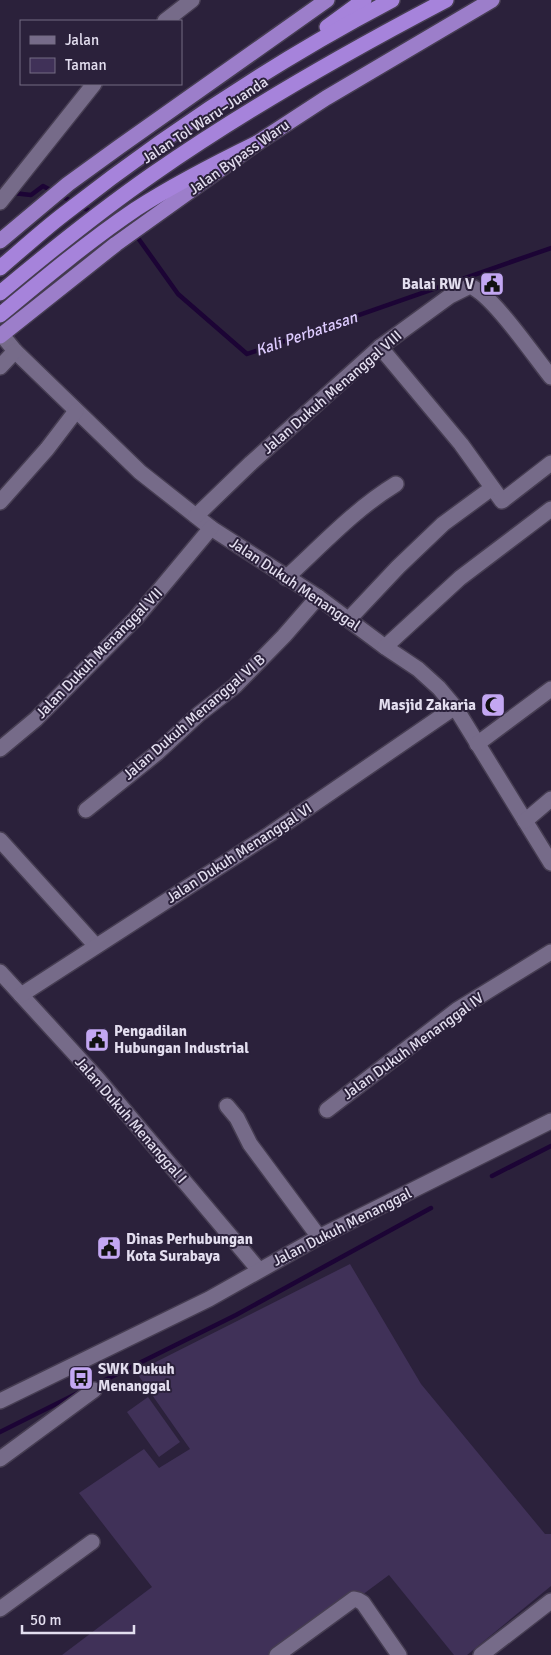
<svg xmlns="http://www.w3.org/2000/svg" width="551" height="1655" font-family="Signika,sans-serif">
<rect width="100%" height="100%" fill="#2b213b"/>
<!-- green -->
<g fill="#403158">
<path d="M350,1264L421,1384L545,1534H551V1586L467,1655H454L389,1575L281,1655H62L152,1587L79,1493L144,1449L159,1468L190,1449L136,1372Z"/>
<path d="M148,1397L180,1442L159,1457L127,1412Z"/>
</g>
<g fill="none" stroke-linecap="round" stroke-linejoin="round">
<!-- stream -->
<g stroke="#1c0435" stroke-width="4.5">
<path d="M13,193L31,195L43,186L110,222"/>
<path d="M134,236L138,238L178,294L247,354L551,248"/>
<path d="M492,1176L551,1146"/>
<path d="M93,1386L236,1315L431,1208"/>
<path d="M0,1432L80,1392"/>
</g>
<defs>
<g id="minor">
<path d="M165,21L192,0"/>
<path d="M0,202L94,84"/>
<path d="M2,335L15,351L140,472L211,528L318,597L385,647L418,669L439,688L455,707L551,863"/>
<path d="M380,347L461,444L502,501L551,463"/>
<path d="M0,367L15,351"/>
<path d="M0,502L47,449L76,411"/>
<path d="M196,516L251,463L380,347L450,296L470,286C493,295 534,356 551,377"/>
<path d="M286,578C322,545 355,509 396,484"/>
<path d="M349,619L398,567L443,524L492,488"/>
<path d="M385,647L460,578L551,509"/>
<path d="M477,744L551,689"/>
<path d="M0,749L36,719L136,618L211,528"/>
<path d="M86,810L157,753L199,714L235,686L284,636L318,597"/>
<path d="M525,821L551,799"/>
<path d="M0,840L96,946"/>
<path d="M0,972L97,1078L259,1270"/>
<path d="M21,995L270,834L455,707"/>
<path d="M227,1106L237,1118L250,1144L319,1237"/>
<path d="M327,1110L457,1010L551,952"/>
<path d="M0,1401L209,1299L319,1237L551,1121"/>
<path d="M0,1459L94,1390"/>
<path d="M0,1609L92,1542"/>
<path d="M277,1655L354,1599L358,1600L363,1603L399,1655"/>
<path d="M481,1655L551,1601"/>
</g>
<g id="trunk">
<path d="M0,241L68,184L119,147L327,0"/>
<path d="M0,336L116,244L257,143L326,98L492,0"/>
</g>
<g id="motorway">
<path d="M327,27L364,0"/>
<path d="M0,268C21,250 42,231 64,214C166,134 276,61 392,0"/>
<path d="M0,293C49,252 100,211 153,174C246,109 345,53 446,0"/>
<path d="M0,315C42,280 90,240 136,209C175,184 216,163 257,143"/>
</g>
</defs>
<!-- minor casing -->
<use href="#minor" stroke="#463d52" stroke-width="18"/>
<!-- trunk casing -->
<use href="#trunk" stroke="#463d52" stroke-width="18"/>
<!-- motorway casing -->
<use href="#motorway" stroke="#463d52" stroke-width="18"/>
<!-- minor -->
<use href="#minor" stroke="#766b89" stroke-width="15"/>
<!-- trunk -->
<use href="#trunk" stroke="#9c7eca" stroke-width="15"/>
<!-- motorway -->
<use href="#motorway" stroke="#a683db" stroke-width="15"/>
</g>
<!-- icons -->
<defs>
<symbol id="civic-square" viewBox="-11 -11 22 22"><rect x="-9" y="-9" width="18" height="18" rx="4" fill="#c3a7f2" stroke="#2b213b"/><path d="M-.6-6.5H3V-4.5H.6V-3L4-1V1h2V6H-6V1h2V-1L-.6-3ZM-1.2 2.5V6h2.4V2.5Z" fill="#111"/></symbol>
<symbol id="mosque-square" viewBox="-11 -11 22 22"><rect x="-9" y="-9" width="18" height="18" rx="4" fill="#c3a7f2" stroke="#2b213b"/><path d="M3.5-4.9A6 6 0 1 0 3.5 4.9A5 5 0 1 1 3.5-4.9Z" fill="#111"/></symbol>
<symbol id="bus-square" viewBox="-11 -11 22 22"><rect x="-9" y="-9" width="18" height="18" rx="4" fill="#c3a7f2" stroke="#2b213b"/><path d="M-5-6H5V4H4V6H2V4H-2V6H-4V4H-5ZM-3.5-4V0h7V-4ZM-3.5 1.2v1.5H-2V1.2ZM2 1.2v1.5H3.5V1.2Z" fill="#111"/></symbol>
</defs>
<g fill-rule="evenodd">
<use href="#civic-square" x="478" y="270" width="28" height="28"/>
<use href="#mosque-square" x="479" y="691" width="28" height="28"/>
<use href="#civic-square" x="83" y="1026" width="28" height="28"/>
<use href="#civic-square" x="95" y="1234" width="28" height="28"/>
<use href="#bus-square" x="67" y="1364" width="28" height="28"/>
</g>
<g text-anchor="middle" stroke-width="4" stroke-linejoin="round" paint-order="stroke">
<!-- street labels -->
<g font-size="15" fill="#e3deef" stroke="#2b213b">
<text transform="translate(205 120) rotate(-33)" y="5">Jalan Tol Waru–Juanda</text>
<text transform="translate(239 157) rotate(-35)" y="5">Jalan Bypass Waru</text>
<text transform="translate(332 392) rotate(-41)" y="5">Jalan Dukuh Menanggal VIII</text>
<text transform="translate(295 584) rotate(34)" y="5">Jalan Dukuh Menanggal</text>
<text transform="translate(99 653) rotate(-46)" y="5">Jalan Dukuh Menanggal VII</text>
<text transform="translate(194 717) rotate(-41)" y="5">Jalan Dukuh Menanggal VI B</text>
<text transform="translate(239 853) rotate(-33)" y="5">Jalan Dukuh Menanggal VI</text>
<text transform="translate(413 1046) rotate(-36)" y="5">Jalan Dukuh Menanggal IV</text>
<text transform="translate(131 1120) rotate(49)" y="5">Jalan Dukuh Menanggal I</text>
<text transform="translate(342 1227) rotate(-27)" y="5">Jalan Dukuh Menanggal</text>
</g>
<!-- poi labels -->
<g font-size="15" font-weight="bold" fill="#e3deef" stroke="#2b213b" text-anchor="start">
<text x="474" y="289" text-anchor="end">Balai RW V</text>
<text x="476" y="710" text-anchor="end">Masjid Zakaria</text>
<text x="114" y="1036">Pengadilan<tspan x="114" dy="17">Hubungan Industrial</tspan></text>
<text x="126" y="1244">Dinas Perhubungan<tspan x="126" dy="17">Kota Surabaya</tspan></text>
<text x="98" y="1374">SWK Dukuh<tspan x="98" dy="17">Menanggal</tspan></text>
</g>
<!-- water labels -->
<g font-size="16" font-style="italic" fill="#ddcbfe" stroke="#2b213b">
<text transform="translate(306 333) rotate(-19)" y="6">Kali Perbatasan</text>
</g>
</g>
<!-- legend -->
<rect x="20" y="20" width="162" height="65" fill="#2b213b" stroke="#756d83"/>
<rect x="30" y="36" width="25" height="8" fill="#766b89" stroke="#756d83"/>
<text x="65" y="45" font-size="15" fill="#e3deef">Jalan</text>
<rect x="30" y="58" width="25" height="15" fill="#403158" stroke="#756d83"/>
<text x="65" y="70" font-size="15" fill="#e3deef">Taman</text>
<!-- scale -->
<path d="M22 1625v8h112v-8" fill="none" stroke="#e3deef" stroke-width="2.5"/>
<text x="30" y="1625" font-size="15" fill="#e3deef" stroke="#2b213b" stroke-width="4" paint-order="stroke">50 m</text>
</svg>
